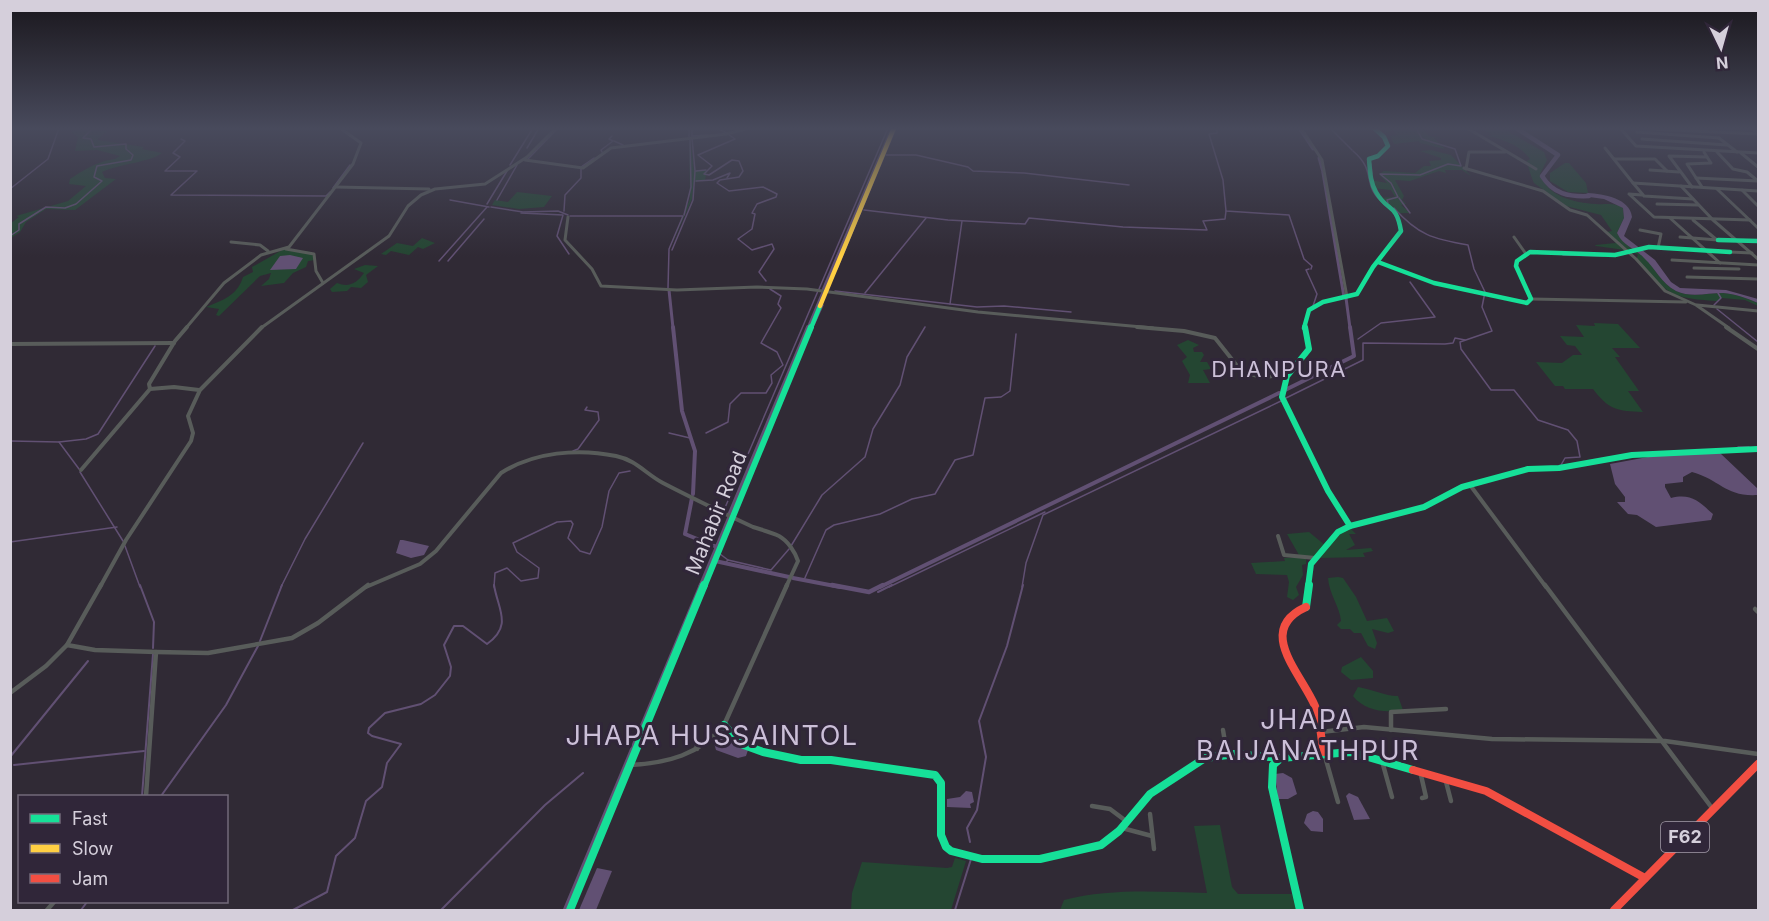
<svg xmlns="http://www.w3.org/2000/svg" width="1769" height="921" font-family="Inter,sans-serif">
<rect width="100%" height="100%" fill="#302a35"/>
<!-- green -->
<g fill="#244632">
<path d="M78,128L107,131L97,140L144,147L142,149L162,153C151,162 119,164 102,172L105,178L116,179L75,210L46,209L26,222L20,232L11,238V223L19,217L16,216L68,201L86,186L69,184L70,179C80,172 90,166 102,162C109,159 113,161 120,156L97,150L75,151L78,137L71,132Z"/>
<path d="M689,128L694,171L707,170L705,180L694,182L692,199L669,250L690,199Z"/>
<path d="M1383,128H1423L1429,136L1442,139L1434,138L1445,149L1420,143L1419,141L1394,144L1390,136L1398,135L1393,130L1386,133Z"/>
<path d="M1504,129L1544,152L1547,160L1540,174C1547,196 1574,203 1596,204C1607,205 1613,202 1623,208L1624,218L1617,233C1626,248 1634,247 1645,258C1656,269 1661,283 1676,291C1691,298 1707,293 1723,293C1735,294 1747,298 1758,303V306L1745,300L1722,298L1717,301C1668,298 1669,294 1636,259L1638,255L1632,251L1596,246L1595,245L1616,243L1607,232L1612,231L1601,215L1566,206L1534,183C1533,181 1527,165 1527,161L1530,159C1520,145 1504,140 1488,136L1492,135L1484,130Z"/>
<path d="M1431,150L1451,155L1471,176L1462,170H1445L1446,173L1439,171L1410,181L1395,180L1404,196L1402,200L1406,204L1401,205L1410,213H1398L1378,198L1395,197L1391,190L1371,188L1370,180L1387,183L1379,174L1384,171L1415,173L1424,166H1431L1429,161L1441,160V158L1420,151Z"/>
<path d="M1565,163H1569L1586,183L1588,193L1568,192L1550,181V173Z"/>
<path d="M517,192L552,196L544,207L519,209L492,205L495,200L508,202Z"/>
<path d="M422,238L435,243L423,249L418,247L409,255L391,251L386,255L381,254L397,243L413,246Z"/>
<path d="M284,249L311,252L315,260L308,261L306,267L293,273L284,283L261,286L269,279L271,273L260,276L219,316L216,315L219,309L206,307C223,300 237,296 243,277L253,272L252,267Z"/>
<path d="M365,265L378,266L366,275L368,282L361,288L351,287L347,291L332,292L330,289L337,283C349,288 357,283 364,273L354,269Z"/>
<path d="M1594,323L1618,324L1640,348H1612L1620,357H1615L1639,391H1628L1643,412C1617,411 1609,410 1593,389H1565L1563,386H1555L1536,362L1562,363L1573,355H1582L1575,346L1567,345L1560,336L1584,337L1576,325L1595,326Z"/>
<path d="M1188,340L1199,345L1193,348L1194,352H1202L1204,355L1200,362H1207L1211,369L1203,370L1210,383H1188L1190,375L1182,361L1187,357L1177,345Z"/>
<path d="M1349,527L1356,534H1349L1355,545L1346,550L1371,548L1373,551L1363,553L1365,557L1320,558L1299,555L1287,534L1309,532L1326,546Z"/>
<path d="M1306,557V564L1302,565L1303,575L1296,587L1299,595L1293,600L1287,597L1289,582L1287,575L1256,574L1251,563L1285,561L1284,558Z"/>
<path d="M1338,577L1343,578L1356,597L1367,621L1387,618L1394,631L1388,633L1372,629L1377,643L1375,649L1368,646L1361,633H1354L1350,629H1341L1337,625L1341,621C1340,607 1329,594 1328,578Z"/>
<path d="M1361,657L1373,671V678L1351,680L1341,672L1342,667Z"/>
<path d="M1358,687C1371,689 1389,697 1398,696L1403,710C1384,713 1365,711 1353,696Z"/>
<path d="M1220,825L1232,887L1238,894H1292L1296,910H1048H1060L1064,900C1110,888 1160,892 1207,893L1194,826Z"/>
<path d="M955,858L966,861L951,910H851L852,893L862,862L947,868L952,867Z"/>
</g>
<!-- water -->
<g fill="#615073">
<path d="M1588,193C1603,194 1630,198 1632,217L1624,236L1655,260L1671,282L1680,288L1726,290L1758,299V303C1747,298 1735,294 1723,293C1707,293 1691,298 1676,291C1661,283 1656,269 1644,258C1635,248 1624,247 1617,233L1624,218L1623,208L1604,199L1582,196Z"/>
<path d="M290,255L303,258L296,269L270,270L280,256Z"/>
<path d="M1720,453L1758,489V495C1725,497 1721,480 1692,472L1683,477V482L1665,484V487L1671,498C1692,493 1699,502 1713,514L1711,520L1656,527L1637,515L1628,514L1617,502H1625V497L1615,484L1610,464L1653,456Z"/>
<path d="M400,540H403L429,546L424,555L411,558L396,553Z"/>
<path d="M723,730L748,750L746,756L738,758L716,750L714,743Z"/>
<path d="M1283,773L1292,778L1297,794L1288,799H1278L1275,774Z"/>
<path d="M966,791L972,792L974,802L970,804L971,808L947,807V799L960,797Z"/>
<path d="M1349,793L1358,797L1370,819L1354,820L1346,796Z"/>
<path d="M1313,811L1318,812L1323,819V832L1311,831L1304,823L1307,814Z"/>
<path d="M597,868L612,871L596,910H579Z"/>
</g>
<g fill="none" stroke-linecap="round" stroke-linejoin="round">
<!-- stream-far1 -->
<g stroke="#615073" stroke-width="1.5">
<path d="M689,128V137"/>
<path d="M692,128V136L708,135"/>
<path d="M718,128L726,133"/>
<path d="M1217,128V133L1209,134L1223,180L1226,211L1289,215L1304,259L1312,266L1311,269"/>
<path d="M1332,130L1352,150"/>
<path d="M728,134L735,139L698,155L712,166L704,174L709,175L732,160L739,161L743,171L739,177L720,180L717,183L729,191L763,187L777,194L776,197L757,204L752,213L755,214L752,229L738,239L752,250L772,244L774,249L759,272L766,281"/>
<path d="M181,139L185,141L173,153L180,157L165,171H197L171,195L326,196L330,192"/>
<path d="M614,141L623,145"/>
<path d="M527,148L539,128"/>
<path d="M1353,151C1379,173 1359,186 1387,206"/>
<path d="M602,152L601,150L613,141L609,139L612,136"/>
<path d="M886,155H916L968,167L973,171L1024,173L1129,185"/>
<path d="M528,159L558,128"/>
<path d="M1371,164L1372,174"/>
<path d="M510,165L533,128"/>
<path d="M581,167L594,158"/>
<path d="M696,171L706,170"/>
<path d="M696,181L713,180L730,173L727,178"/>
<path d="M333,188L350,165"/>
<path d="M10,189L48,159L59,128"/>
<path d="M1399,198L1410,213"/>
<path d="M450,200L489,207"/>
<path d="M497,200L517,165"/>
<path d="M1388,203L1387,200L1398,197L1391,183L1380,174L1420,175L1448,164L1461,166L1455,149L1422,139L1416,128"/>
<path d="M487,204L507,171"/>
<path d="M491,207L523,212L558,211L568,215"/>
<path d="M1394,208C1418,235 1433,239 1468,245L1474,269L1485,292L1482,307L1492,331L1460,342L1461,349L1491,390H1514L1538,420L1568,430L1577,441L1580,457L1565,458L1561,465"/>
<path d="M864,210L948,220L1025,224L1029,218L1123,227L1207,230L1203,221L1225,219L1226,211"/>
<path d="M564,211L565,195L581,178V168"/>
<path d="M521,213L563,215L557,236L569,254"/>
<path d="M684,215L691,187L690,139"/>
<path d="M570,216H683L669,249L668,288"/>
<path d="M10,236L19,230V224L46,207L65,208L76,204L102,181L94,177L97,166L131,160L133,155L126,149V144L94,147L91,139L83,138L93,128"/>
<path d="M672,250L693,200L695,171L692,138"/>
<path d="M1563,255L1604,256"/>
<path d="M439,261L487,207"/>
<path d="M448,261L484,219"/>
<path d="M837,269L896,128"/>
<path d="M1309,269L1306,270L1317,294L1313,306"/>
<path d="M819,289L888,128"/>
<path d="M835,291L977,307L1004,306L1071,312"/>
<path d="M865,293L926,218"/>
<path d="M950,304L962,221"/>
<path d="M1714,305L1721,298L1718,293"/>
<path d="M1717,309L1758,342"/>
<path d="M814,325L823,305"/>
<path d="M1358,339L1381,323L1435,317L1410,282"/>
<path d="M1286,398L1363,360V343L1445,344L1453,343L1455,338L1465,340"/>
<path d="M669,433L690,438"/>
<path d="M706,433L728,422L730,404L741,393H766L772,383L771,375L783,365L777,352L761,343L781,308L778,304L781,296L770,289"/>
<path d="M10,441L59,442L79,469"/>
<path d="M59,442L86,439L98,434L155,346"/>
<path d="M1738,447H1749"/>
<path d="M573,451L578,449L599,420L598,412L585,410L587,407"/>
<path d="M80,472L123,541"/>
<path d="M724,510L818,291"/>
<path d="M10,542L117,527"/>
<path d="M709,542L723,513"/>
<path d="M125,546L140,587"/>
<path d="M791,546L822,495L865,457L873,429L900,385L907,357L925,327"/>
<path d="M720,554L728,560"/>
<path d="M726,562L728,560L771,570L789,549"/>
<path d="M804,580L826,530L834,525L880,514L912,499L935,494L955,460L973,455L985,398L1001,397L1010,391L1016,334"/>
<path d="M281,587L305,539L363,443"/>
<path d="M494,587L495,573L507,568L521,581L538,578L539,568L517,552L513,543L557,522L571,521L573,524L568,538L580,551L590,554L602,527L609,491L619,473L630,471"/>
<path d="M889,587L1045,512"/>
<path d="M1022,587L1026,563L1043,515L1281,401"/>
</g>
<!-- stream -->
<g stroke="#615073" stroke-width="2">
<path d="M140,585L154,622L153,648"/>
<path d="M878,592L892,585"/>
<path d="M260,641L282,585"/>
<path d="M10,757L88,661"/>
<path d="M14,765L144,751"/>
<path d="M142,796L153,654"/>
<path d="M161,796L226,705L258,646"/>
<path d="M970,842L967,828L977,810L986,757L979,721L1007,646L1023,585"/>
<path d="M81,910L87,902"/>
<path d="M293,910L327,892L336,856L355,838L366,801L382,787L387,763L401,744L372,736L368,733L369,728L385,713L421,704L435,695L450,676L451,667L444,645L454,626H463L487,644C513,625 498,610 494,585"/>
<path d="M441,910L545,805L583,773"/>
<path d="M955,910L971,859"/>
</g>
<!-- canal-far2 -->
<g stroke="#615073" stroke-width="3">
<path d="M1299,128L1313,149"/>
<path d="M1319,158L1323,172"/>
<path d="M1323,173L1344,297"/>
<path d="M669,290L673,328"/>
<path d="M823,290L892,128"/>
<path d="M1346,298L1350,328"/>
<path d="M808,328L823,292"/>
</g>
<!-- canal-far1 -->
<g stroke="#615073" stroke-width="4">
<path d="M673,327L682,411L695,451L693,494"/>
<path d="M1283,391L1354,356L1350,327"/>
<path d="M692,498L685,534L717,547"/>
<path d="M730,513L808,327"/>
<path d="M715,561L789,577"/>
<path d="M793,578L840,587"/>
<path d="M700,587L729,518"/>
<path d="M880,587L1279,393"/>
</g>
<!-- canal -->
<g stroke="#615073" stroke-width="4.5">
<path d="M832,585L869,592L883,585"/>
<path d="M565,910L701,585"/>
</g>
<!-- river -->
<path stroke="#615073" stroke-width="4.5" d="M1516,128L1558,155L1542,176C1553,194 1569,197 1589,196"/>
<!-- street-far2 -->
<g stroke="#585c5a" stroke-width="3">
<path d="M1301,128L1322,160L1347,297"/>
<path d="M1467,128L1536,169"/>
<path d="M1620,128L1636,146L1758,153"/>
<path d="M1629,128L1758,134"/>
<path d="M1752,128L1758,134"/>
<path d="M1637,132L1719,138"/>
<path d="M1719,138L1737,152"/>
<path d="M1642,139L1727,145"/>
<path d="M1605,148L1633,183"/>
<path d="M1717,152L1733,169L1747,172L1758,181"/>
<path d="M1741,153L1758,167"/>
<path d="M1614,159H1655L1667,171"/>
<path d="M525,160L583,168L611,148L726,134L750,128"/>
<path d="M1464,168L1543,191L1570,210L1587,215L1636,259L1665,291L1696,305L1729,328"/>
<path d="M1466,169L1469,152H1505"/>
<path d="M1650,170L1679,172"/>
<path d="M1696,178L1758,181"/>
<path d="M1681,186L1713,220L1758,259"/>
<path d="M336,187L429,189"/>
<path d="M1692,187L1669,156L1707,157L1704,152"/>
<path d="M1702,187L1687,164L1711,163L1707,157"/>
<path d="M1717,189L1758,228"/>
<path d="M1742,190L1758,206"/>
<path d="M1642,195L1629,194L1654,217L1750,220"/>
<path d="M1693,199L1644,196L1633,183L1758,191"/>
<path d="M1657,204L1698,205"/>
<path d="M568,217L565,240L592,269L601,286L677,290L757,287L807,289L978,312L1153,328"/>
<path d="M1670,218L1720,263"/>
<path d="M1693,220L1717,240"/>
<path d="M1640,230L1661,234L1658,248"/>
<path d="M1514,237L1526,254"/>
<path d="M1680,237L1718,240"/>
<path d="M231,242L260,245L268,251"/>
<path d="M286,249L314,254L316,271L323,283"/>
<path d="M1730,252L1752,253"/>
<path d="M1672,260L1758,265"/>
<path d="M1694,268L1739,269"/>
<path d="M1687,277L1758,279"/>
<path d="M1531,299L1686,302"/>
<path d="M1697,305L1758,311"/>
<path d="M186,328L224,283L261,255L289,247L353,164L361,143L340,128"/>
<path d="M261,328L389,236L408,206L421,195L435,189L485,184L527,157L556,128"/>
</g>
<!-- street-far1 -->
<g stroke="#585c5a" stroke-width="4">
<path d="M187,327L175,341L149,384L150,389L174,387L199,390"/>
<path d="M1137,327L1184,331L1215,338L1242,372L1262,377L1285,375"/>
<path d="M1726,327L1758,349"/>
<path d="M10,344L174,343"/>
<path d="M81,470L150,389"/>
<path d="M1470,485L1546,587"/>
<path d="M1278,536L1284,555L1315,558"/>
<path d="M100,587L126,540L191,441L193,433L188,416L200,390L262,327"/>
<path d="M366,587L420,564L436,551L501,473C534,452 578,448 616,456C636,460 646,474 663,483C692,498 723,513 753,527C762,530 771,532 779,536C788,541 795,552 798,561L786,587"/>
</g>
<!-- street -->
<g stroke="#585c5a" stroke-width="4.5">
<path d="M101,585L67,645L95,650L156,652L146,796"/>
<path d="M1545,585L1712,808"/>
<path d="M1755,609L1758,612"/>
<path d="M156,652L208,653L292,638L318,623L368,585"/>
<path d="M10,693L46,666L67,645"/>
<path d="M1223,730L1227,754"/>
<path d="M1391,730V712L1446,709"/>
<path d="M1321,732L1364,727L1492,739L1665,741L1758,754"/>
<path d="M696,740L697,749"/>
<path d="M1324,753L1338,802"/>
<path d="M1382,761L1392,797"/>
<path d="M630,765C668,763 699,755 724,725L787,585"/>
<path d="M1420,771L1426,797L1422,798"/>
<path d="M1445,778L1451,801"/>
<path d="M1092,806L1110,809L1126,821"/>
<path d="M1150,814L1154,849"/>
<path d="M1122,828L1152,836"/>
<path d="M47,910L54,902"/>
</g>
<!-- fast-far2 -->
<g stroke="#16e098" stroke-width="4.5">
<path d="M1718,240L1758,241"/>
<path d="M1378,262L1434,283L1527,303L1531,299L1516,266L1517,261L1530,252L1615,255L1649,247L1730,252"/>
<path d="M811,328L820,306"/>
<path d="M1304,328L1309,310L1323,302L1357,294L1373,267L1401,231C1396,202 1388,213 1376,192C1370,182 1370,170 1369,159L1378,156L1388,146L1384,137L1374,128"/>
</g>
<!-- fast-far1 -->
<g stroke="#16e098" stroke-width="6">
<path d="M1305,327L1309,349L1287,376L1282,397L1328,491L1350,526"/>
<path d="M704,587L811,327"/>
<path d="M1308,587L1311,564L1338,532L1350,526L1424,507L1462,487L1528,469L1559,468L1632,455L1758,449"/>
</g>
<!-- fast -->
<g stroke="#16e098" stroke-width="8">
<path d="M1306,607L1309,585"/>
<path d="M724,725L741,744L763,752L801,760H831L935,775L941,783V835L946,847L951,851L982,859H1040L1101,845L1119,831L1150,794L1205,758L1235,754L1281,758L1351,752L1413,770"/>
<path d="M1281,758L1273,765L1272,787L1300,910"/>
<path d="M570,910L704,585"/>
</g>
<!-- slow -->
<path stroke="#ffcf43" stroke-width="4.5" d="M820,306L894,128"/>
<!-- jam -->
<g stroke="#f24e42" stroke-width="8">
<path d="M1306,607C1255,630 1301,673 1315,706C1321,720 1320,737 1324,752"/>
<path d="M1413,770L1486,791L1645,878"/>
<path d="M1614,910L1758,764"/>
</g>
</g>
<!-- sky -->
<linearGradient id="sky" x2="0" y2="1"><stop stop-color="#1a171d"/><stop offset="0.5" stop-color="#484a5c"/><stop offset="1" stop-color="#484a5c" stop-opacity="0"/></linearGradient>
<rect width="1769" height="257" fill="url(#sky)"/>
<g text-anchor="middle" stroke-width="6" stroke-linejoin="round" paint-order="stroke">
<!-- shield labels -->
<rect fill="#302639" stroke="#a49caa" stroke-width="1.5" x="1661" y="822" width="48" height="30" rx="4.5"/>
<g font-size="18" font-weight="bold" fill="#d5cfdb">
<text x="1685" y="843">F62</text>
</g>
<!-- street labels -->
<g font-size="20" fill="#d5cfdb" stroke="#302639">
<text transform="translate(716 513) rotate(-68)" y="7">Mahabir Road</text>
</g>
<!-- quarter labels -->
<g font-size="22" letter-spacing="1.5" fill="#cbbfd8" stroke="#302639">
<text x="1279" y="377">DHANPURA</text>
</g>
<!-- near-quarter labels -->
<g font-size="27" letter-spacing="1.5" fill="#cbbfd8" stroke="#302639">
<text x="1308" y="729">JHAPA<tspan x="1308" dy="31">BAIJANATHPUR</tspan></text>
<text x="712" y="745">JHAPA HUSSAINTOL</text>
</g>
</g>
<!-- border -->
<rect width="1769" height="921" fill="none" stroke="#d5cfdb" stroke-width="24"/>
<!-- legend -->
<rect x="18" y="795" width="210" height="108" fill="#302639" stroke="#726a7a" stroke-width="1.5"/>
<rect x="30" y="814" width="30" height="9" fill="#16e098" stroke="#726a7a" stroke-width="1.5"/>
<text x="72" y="825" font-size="18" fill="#d5cfdb">Fast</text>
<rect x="30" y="844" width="30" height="9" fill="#ffcf43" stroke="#726a7a" stroke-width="1.5"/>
<text x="72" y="855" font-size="18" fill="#d5cfdb">Slow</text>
<rect x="30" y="874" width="30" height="9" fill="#f24e42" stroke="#726a7a" stroke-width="1.5"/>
<text x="72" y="885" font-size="18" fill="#d5cfdb">Jam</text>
<!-- north arrow -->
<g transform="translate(1721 48) rotate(175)" stroke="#302639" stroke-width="4.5" paint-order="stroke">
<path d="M0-4.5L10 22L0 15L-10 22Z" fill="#d5cfdb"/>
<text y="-9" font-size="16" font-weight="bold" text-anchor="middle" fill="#d5cfdb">N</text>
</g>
</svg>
